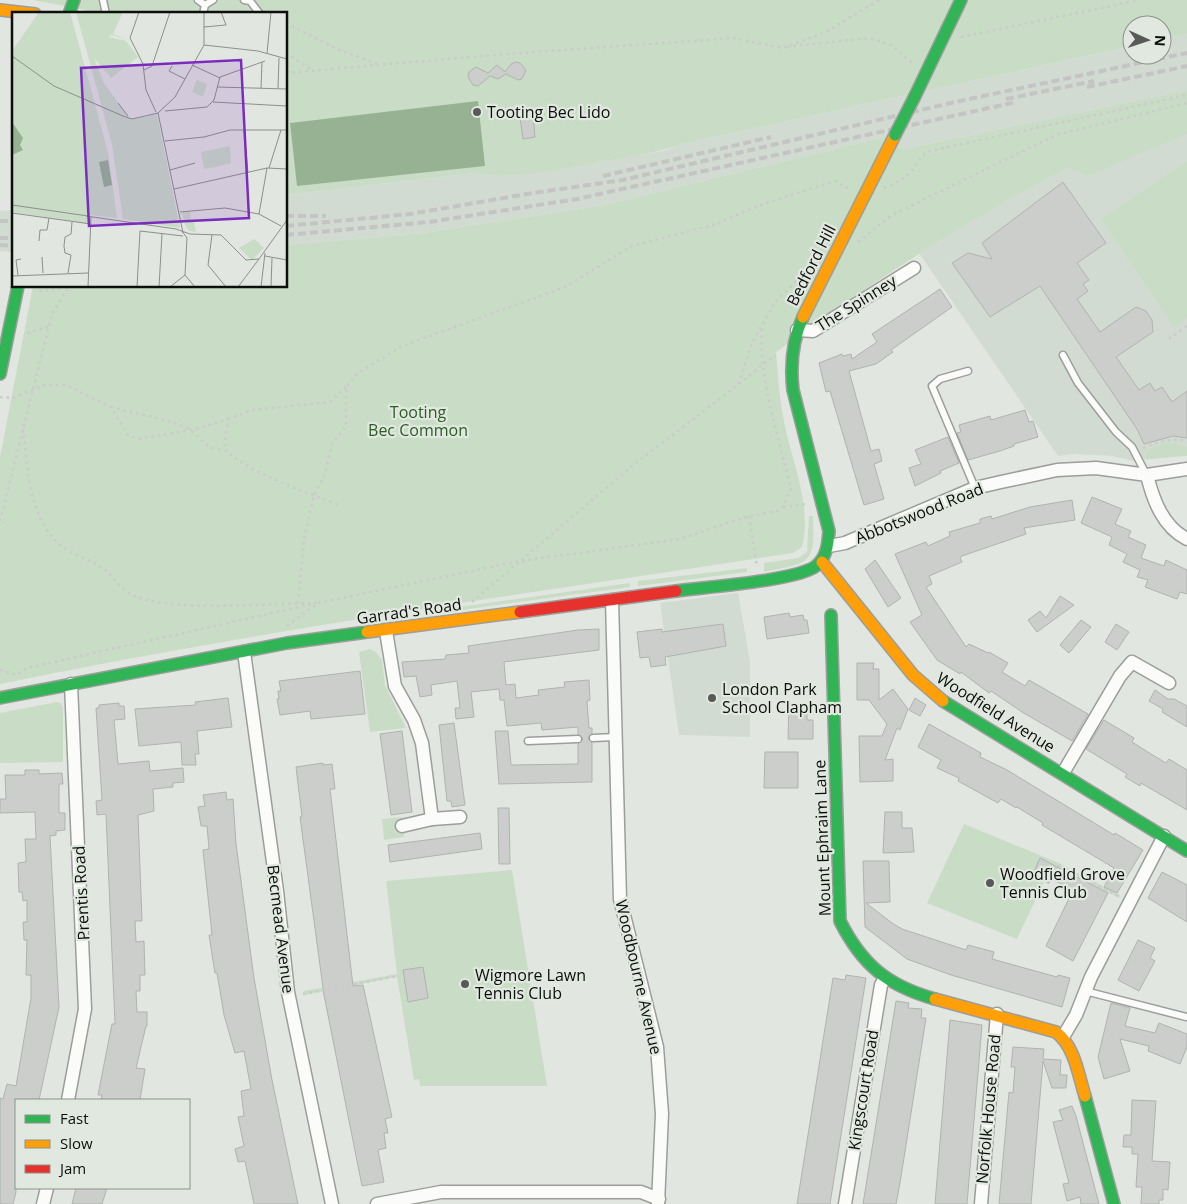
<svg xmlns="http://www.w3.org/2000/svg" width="1187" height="1204" font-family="'Open Sans',sans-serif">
<rect width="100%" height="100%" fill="#e2e6e1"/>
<!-- built -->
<g fill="#d2dbd1">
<path d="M1187,34V90L904,149L880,138L600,206L416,234L286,245V195L474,173L489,175L551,170L663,151L681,144L1132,46V55H1162V39Z"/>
<path d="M1187,106V455L1134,461L1112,456L1075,454L1058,456L919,253L1056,168Z"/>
<path d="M14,210V252L0,251V211Z"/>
<path d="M738,593L750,661V737L679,735L660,603Z"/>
</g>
<!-- green -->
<g fill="#c9ddc6">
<path d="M33,0H1187V34L1162,39V25H1132V46L681,144C655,154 627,157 599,162C560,169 514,180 474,173L286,195V14H85V10Z"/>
<path d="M1187,90V134L1087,176L1068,167C966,220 870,284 776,352C778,373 779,395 783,416C790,458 813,504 802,547L793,553C529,593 262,630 0,684V457L33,286H286V245L416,234L600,206L880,138L904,149Z"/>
<path d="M1187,161V318L1174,327L1101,219Z"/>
<path d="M1175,443L1187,447V456L1146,459L1145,451L1162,444Z"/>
<path d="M809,516H813C815,566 810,562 764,572V563L798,558L807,552Z"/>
<path d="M747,568V572L638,586V581Z"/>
<path d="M630,583V587L446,612L445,609Z"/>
<path d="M370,649L376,652L382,660L385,685L406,728L370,732L359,652Z"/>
<path d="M57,702L61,703L63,708V762L0,763V713Z"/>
<path d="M401,817L404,837L384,840L382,819Z"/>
<path d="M964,824L1059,863L1120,895L1119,898L1057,866L1049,884L1044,882L1017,939L927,903Z"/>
<path d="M512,870L547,1086H420L419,1079L414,1080L397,977L305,995L304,991L397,974L386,881Z"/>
</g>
<!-- water -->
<path fill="#96b293" d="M478,101L485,166L297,186L290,123Z"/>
<!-- building -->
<g fill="#cbceca" stroke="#b0b3b0">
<path d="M516,62L520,63L526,70L522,79L518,80L506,74L498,79L490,76L478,86L473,85L468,77L469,72L476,67L488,73L497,65L505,72L511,64Z"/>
<path d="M533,116L535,137L523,139L520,117Z"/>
<path d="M1063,182L1106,243L1077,263L1089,280L1083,284L1088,291L1077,299L1100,332L1136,307L1146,311L1152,320L1153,332L1116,357L1139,390L1150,383L1155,391L1162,387L1172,402L1187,391V438L1173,436L1144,444L1137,429L1040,286L990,317L952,263L968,253L992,259L982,243Z"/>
<path d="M940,289L952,307L891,350L893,352L876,364L849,371L871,451L879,449L882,461L874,464L884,499L864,505L830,391L826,392L819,363L842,354L843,356L851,354L852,359L877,342L872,334Z"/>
<path d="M1025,410L1029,422L1033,421L1038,437L1014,444V446L1000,451L968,460L957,433L961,432L959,425L990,416L991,420Z"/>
<path d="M948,437L959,463L940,471L941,473L915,486L909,468L921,464L915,450Z"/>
<path d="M1092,497L1122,509L1115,524L1131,531L1128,537L1146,545L1141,558L1164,566L1166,560L1187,570V594L1180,592L1177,599L1145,587L1148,580L1137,577L1140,570L1123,562L1127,554L1109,545L1112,537L1081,523Z"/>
<path d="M1072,500L1075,520L1024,528L1026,534L962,556L960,558L962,562L929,576L932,584L926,587L966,647L969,644L988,653L989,652L1008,663L1002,672L1025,686L1029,680L1088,714L1072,741L1022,712L991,691L989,693L961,672L960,674L937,660L910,622L922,615L895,554L926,542L928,546L950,536L949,532L980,523V519L991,516L992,519L1030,507Z"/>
<path d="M875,560L901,598L888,607L865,569Z"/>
<path d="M1060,596L1074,605L1037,632L1028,620L1040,611L1046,618Z"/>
<path d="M789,613L790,617L803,615L804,620H807L809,633L767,639L764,617Z"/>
<path d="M1081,620L1091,627L1069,653L1060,645Z"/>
<path d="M723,624L726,646L665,657L666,665L651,667L649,657L640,658L637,632L662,629V632Z"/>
<path d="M1116,624L1129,632L1117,650L1105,642Z"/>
<path d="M599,629V650L504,662L506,685L515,684L516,698L539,695L538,690L565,687L564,682L589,680L590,700L587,701L589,728H592V733L588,738L592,743V782L499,784L495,731H508L511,765L578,764V744L583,739L578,734V727L542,730L541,723L507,726L504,700H500L499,689L471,692L474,717L456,719L455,708H460L457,681L431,685L432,695L420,697L416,676L404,677L402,662L445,659L446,655L469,653L468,646L578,630Z"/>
<path d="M857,663H874L873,669H879V700L893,689L908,709L900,730L897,728L885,760L893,759V781L860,782L859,736H882L887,724L869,700H857Z"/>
<path d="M360,671L365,714L311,719L310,711L280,715L277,699H279L278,691H281L279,681Z"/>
<path d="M1155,690L1168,699H1174L1187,706V727L1162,712L1163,709L1149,701Z"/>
<path d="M228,698L232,727L197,731L199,754H195L196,765H182L181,742L139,746L135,709L196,705L195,702Z"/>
<path d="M915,698L926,705L920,716L909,710Z"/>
<path d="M119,703V706H124L125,719L114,720L118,764L149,761L150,771L183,768L184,782L173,783V787L153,789L154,811L138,815L142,921H135L136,942L144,941L145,975H140V991H136L137,1012H147V1026H146L136,1068L145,1069L140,1100H101L102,1095H98L112,1024H115L106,814L97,815L96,801L102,800L96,708H99V705Z"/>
<path d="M789,704H807V720H813V739H788Z"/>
<path d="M1104,720L1134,738L1132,742L1151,754L1166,763L1169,759L1187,770V810L1141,783L1140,786L1125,777L1127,774L1086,749Z"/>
<path d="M454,723L465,805L452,807L451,801H447L439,725Z"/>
<path d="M929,724L981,753L980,757L1007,770L1114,835L1115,833L1143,850L1117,893L1104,887L1114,868L1042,825L1043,823L1017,807L1016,808L1001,799L998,803L958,781L959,778L937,768L941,760L918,747Z"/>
<path d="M402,731L412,812L391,815L380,734Z"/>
<path d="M765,752H798V788H764Z"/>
<path d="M323,763V765L332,764L335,789H330L353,986L363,985L392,1117L385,1119L388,1133H384L386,1148L378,1150L384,1182L362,1186L324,995L300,817H302L296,767Z"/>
<path d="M25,770H39V774L62,773L63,784H59V813H65V830L56,831V835L50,836L59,1007L39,1100H16V1192L13,1204H0V1098L3,1099L7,1084L16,1086L31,998V975H26L27,940H24L23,922H27V900L23,901L22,892H19L18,863L26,862L25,839H36L35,812L0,813V799H6L5,775H25Z"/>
<path d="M226,792L227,800L233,799L236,844L254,978L272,1080L298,1204H254L245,1161L238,1162L235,1149L244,1146L238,1117L244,1116L241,1091L251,1089L244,1051L235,1053L224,1015L217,973H215L209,935H212L203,850L209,849L207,826H201L198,807L205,806L203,795Z"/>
<path d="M498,808H509L510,864H499Z"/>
<path d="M885,812H902V828H912L914,852L883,853Z"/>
<path d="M480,833L482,849L390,862L388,845Z"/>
<path d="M1040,858L1108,893L1073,961L1046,946L1073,890L1051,879L1049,883L1032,876Z"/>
<path d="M863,861H889L890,902L866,903L892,923L902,929L966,950L968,945L994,952L992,959L1057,977L1058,975L1070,978L1062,1007L951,975L907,959L865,927Z"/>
<path d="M1162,872L1187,885V922L1148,898Z"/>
<path d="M1138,940L1155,948L1150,958L1155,961L1139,991L1118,980Z"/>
<path d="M423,967L428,998L408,1002L403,970Z"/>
<path d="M846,975L866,978L830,1204H797L833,978L845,980Z"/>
<path d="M896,1001L909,1003L908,1008L922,1009L921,1018H926L900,1183L896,1204H863Z"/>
<path d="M1111,1003L1130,1008L1125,1026L1155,1033L1159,1023L1187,1034V1047L1180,1064L1148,1051L1149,1046L1120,1039L1130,1071L1104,1079L1098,1057Z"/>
<path d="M950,1020L982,1025L967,1204H935Z"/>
<path d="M1013,1047L1044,1049L1043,1059L1061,1060L1060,1075H1067L1066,1088H1052L1043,1061L1031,1204H999L1009,1092L1013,1093L1015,1067H1011Z"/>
<path d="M1132,1100L1156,1101L1152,1161L1170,1162L1168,1190L1163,1189V1200H1159V1204H1141L1142,1187H1136L1138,1154H1132V1147H1123L1124,1135H1131Z"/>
<path d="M1072,1106L1076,1116L1099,1204H1081L1080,1197L1067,1201L1063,1184L1069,1183L1053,1122L1063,1120L1059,1110Z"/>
<path d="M76,1188H107L102,1204H72Z"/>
</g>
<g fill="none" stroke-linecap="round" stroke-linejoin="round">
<defs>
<g id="lane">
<path d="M103,0L106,14"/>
<path d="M198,0L205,5"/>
<path d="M244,0L250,1L260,14"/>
<path d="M203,14L205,5L213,0"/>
<path d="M1063,355L1078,383L1116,432L1132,447L1146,474"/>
<path d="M968,371L940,379L932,386L975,488"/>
<path d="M593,738L615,737"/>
<path d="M528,741L578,739"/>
<path d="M1085,991L1186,1017"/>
</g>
<g id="street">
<path d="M797,330L813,331L914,268"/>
<path d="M1147,475C1153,500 1163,527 1187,539"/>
<path d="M829,546L845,543L975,488L1001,482L1057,470L1096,468L1147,475L1187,469"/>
<path d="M612,600L620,899L657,1047L662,1114L658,1204"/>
<path d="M386,631L395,686L414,720L422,743L432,819"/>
<path d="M244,652L277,891L288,992L332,1204"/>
<path d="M1063,773L1120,676L1132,662L1169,683"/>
<path d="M402,826L432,819L460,817"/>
<path d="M1063,1037L1076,1015L1091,977L1164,836"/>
<path d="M68,1100L85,1009L71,684"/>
<path d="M43,1204L47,1188"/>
<path d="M377,1204L441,1192H641L659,1199"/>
<path d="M845,1204L881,985L885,978"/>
<path d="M981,1204L997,1014"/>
</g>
<g id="fast">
<path d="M69,14L74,0"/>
<path d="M914,98L961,0"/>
<path d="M0,374L18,286"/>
<path d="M676,591C704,587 796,581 816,566C827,557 828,544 829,531L793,390C790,364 792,341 803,317"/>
<path d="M831,615L840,921C862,965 888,986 935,999"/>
<path d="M0,698L287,643L367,632"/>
<path d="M943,701L1187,851"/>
<path d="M1085,1096L1114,1204"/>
</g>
<g id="slow">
<path d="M0,10L35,14"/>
<path d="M803,317L895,135"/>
<path d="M822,562L913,675L943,701"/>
<path d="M367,632L520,612"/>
<path d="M935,999L1056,1032C1075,1047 1078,1074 1085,1096"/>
</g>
<path id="jam" d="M520,612L676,591"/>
</defs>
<!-- lane casing -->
<use href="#lane" stroke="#9b9e9b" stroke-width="9"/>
<!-- street casing -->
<use href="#street" stroke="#9b9e9b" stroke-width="15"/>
<!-- fast casing -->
<use href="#fast" stroke="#9b9e9b" stroke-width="14"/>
<!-- slow casing -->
<use href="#slow" stroke="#9b9e9b" stroke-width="14"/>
<!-- jam casing -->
<use href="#jam" stroke="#9b9e9b" stroke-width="14"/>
<!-- path -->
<g stroke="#cacbca" stroke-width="2.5" stroke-dasharray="2.5 4" stroke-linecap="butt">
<path d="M286,23L337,49L378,64"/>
<path d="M961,37L1140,0"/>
<path d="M787,47L869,38L892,45L913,64"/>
<path d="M286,53L312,70"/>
<path d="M286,73L506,54L734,38L783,48L826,32L879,0"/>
<path d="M884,188C896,183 906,178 914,168C920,161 921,155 930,151L1187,95"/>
<path d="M858,242L892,215L1056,135L1187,103"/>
<path d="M27,333L48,327"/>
<path d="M1169,339L1187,326"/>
<path d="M739,384L763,364L776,356"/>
<path d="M0,397L12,398L45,385H66L111,407L128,435L139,439L196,429L228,419L224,449C254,476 304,491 341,506"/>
<path d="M111,407C129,412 176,421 189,429C203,438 206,451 224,449"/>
<path d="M228,419L252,410L330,402L346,387"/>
<path d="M23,429C28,468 28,514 58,543C72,555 90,559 104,569C113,576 119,587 129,593C163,614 274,603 317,603"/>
<path d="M1143,448C1158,442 1171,437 1187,441"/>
<path d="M783,507L806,504"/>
<path d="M749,516L757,567"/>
<path d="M0,521L52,314L69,287L35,292"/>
<path d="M472,602L520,561L680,539L749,516L777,511L783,507L791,489C781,446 755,366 763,325"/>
<path d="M298,603L304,539L314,495L324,477L332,444L346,426V387L358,373L402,346L565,287L632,246L713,225L763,204L835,181L849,189"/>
<path d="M287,626L318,603L520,561L637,462L738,385L752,343L775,302L796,281L805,277"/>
<path d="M0,670L17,675L27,668L313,604"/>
<path d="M1058,865L1118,896"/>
<path d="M303,994L397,976"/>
</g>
<!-- lane -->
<use href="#lane" stroke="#fbfbfa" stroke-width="6"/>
<!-- street -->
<use href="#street" stroke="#fbfbfa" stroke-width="12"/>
<!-- fast -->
<use href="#fast" stroke="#30b455" stroke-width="11"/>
<!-- slow -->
<use href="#slow" stroke="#ff9f0a" stroke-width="11"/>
<!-- jam -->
<use href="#jam" stroke="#e5322d" stroke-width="11"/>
<!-- rail -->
<g stroke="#c3c4c3" stroke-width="4" stroke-dasharray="8 4" stroke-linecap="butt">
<path d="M1087,87L1187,66"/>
<path d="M1006,99L1094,81"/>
<path d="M603,176L771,137"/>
<path d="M286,216H326"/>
<path d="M0,221H14"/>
<path d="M286,226L410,214L533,193L623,180L955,102L1187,53"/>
<path d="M286,235L429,222L577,199L1016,102"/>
<path d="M0,238H14"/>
<path d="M0,245L14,246"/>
</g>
<defs>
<path id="fast-bridge" d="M895,135L914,98"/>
</defs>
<!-- fast-bridge casing -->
<use href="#fast-bridge" stroke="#9b9e9b" stroke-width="14" stroke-linecap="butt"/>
<!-- fast-bridge -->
<use href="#fast-bridge" stroke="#30b455" stroke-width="11"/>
</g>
<!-- markers -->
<g fill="#575a57" stroke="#e1e8df" stroke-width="2">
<circle cx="477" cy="112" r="5"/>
<circle cx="712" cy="698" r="5"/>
<circle cx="990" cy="883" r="5"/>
<circle cx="465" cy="984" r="5"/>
</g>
<g text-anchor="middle" stroke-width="4.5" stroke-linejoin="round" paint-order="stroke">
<!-- poi labels -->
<g font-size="16" fill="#0c0f0c" stroke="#e1e8df" text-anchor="start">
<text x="487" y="118">Tooting Bec Lido</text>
<text x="722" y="695">London Park<tspan x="722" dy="18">School Clapham</tspan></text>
<text x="1000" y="880">Woodfield Grove<tspan x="1000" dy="18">Tennis Club</tspan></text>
<text x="475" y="981">Wigmore Lawn<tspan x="475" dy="18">Tennis Club</tspan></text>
</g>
<!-- street labels -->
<g font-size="16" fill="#0c0f0c" stroke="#e1e8df">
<text transform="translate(811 265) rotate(-63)" y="6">Bedford Hill</text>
<text transform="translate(856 303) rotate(-32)" y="6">The Spinney</text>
<text transform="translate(919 513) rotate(-22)" y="6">Abbotswood Road</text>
<text transform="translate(409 611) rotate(-8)" y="6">Garrad's Road</text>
<text transform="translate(996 712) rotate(32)" y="6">Woodfield Avenue</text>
<text transform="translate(822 838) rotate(-92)" y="6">Mount Ephraim Lane</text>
<text transform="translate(81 893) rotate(-93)" y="6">Prentis Road</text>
<text transform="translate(281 929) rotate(83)" y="6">Becmead Avenue</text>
<text transform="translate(639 977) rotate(77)" y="6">Woodbourne Avenue</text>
<text transform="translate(863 1090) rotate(-81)" y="6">Kingscourt Road</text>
<text transform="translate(988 1109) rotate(-85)" y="6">Norfolk House Road</text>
</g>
<!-- park labels -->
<g font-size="16" fill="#2b5e25" stroke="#e1e8df">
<text x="418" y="418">Tooting<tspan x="418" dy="18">Bec Common</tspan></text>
</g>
</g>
<!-- overview -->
<g transform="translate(12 12)">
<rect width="275" height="275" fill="#e2e6e1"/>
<path d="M27,0H58L96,140L105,206L78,203L77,212L0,200V39ZM64,0H111L101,22L118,29L100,23L96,25L114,29L126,45L99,66L82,46L92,71L119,108L145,102L168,216L111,207L100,133ZM188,59L185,68L195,72L191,85L180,80ZM218,134L219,151L204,155L207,167L204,155L192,157L189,140ZM178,200L179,210H182L184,220L177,219L173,213L170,201ZM242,227L252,236L240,248L227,236Z" fill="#c9ddc6"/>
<path d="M0,110L11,126L8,133L11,138L0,143ZM96,148L100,173L92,175L87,150Z" fill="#96b293"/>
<path fill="none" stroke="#8c908c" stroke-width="1" d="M127,0L118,26L131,52L134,78L144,100M192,15L214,13L209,0M192,33L246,39L275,47M255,41L259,0M0,44L42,74L111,104L120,107L146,101L171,221M180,53L208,66M160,54L157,59L173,67M132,58L140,54L158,0M205,75L275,77M249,76L250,50M266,76L267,46M201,90L275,94M106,91L116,104M153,99L195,95L202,88L208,65L253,49M146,101L163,85L192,33V0M232,118L236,161M153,129L192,125L218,118H275M257,156L269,118M158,158L183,151M162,177L255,156L275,157M0,193L76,204M168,200L213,196L247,202L269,214M0,201L79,212M247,202L255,156M74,204L164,217L178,222L209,223L234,248L247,247M170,219L175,226L173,263L183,275M200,223L196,253L214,275M27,229L28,218H35L37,206M253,244L275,248M30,245L31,261M247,247L275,208M56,261L59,243L53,241L52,234L53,225L59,222L60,210M6,263L4,248L9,247M0,264L76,261M76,275L79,205M125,275L128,219L171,224M147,275L150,222M158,275L173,263M226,275L247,247M249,275L253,241M259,275L260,246"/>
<path fill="#7b2cbf" fill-opacity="0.15" stroke="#7b2cbf" stroke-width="2.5" d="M229,48L237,206L77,214L69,56Z"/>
<rect width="275" height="275" fill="none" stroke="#0c0f0c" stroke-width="2.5"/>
</g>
<!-- legend -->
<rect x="15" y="1099" width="175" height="90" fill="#e1e8df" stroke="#8c918b"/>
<rect x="25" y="1115" width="25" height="8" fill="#30b455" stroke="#8c918b"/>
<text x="60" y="1124" font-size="15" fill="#0c0f0c">Fast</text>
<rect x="25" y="1140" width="25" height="8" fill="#ff9f0a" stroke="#8c918b"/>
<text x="60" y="1149" font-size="15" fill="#0c0f0c">Slow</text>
<rect x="25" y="1165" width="25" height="8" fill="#e5322d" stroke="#8c918b"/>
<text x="60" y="1174" font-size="15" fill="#0c0f0c">Jam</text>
<!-- north arrow -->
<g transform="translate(1147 40) rotate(93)"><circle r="24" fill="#e1e8df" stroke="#8c918b"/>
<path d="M0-4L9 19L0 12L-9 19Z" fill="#575a57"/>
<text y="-8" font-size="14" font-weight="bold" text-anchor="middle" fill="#0c0f0c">N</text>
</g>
</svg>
